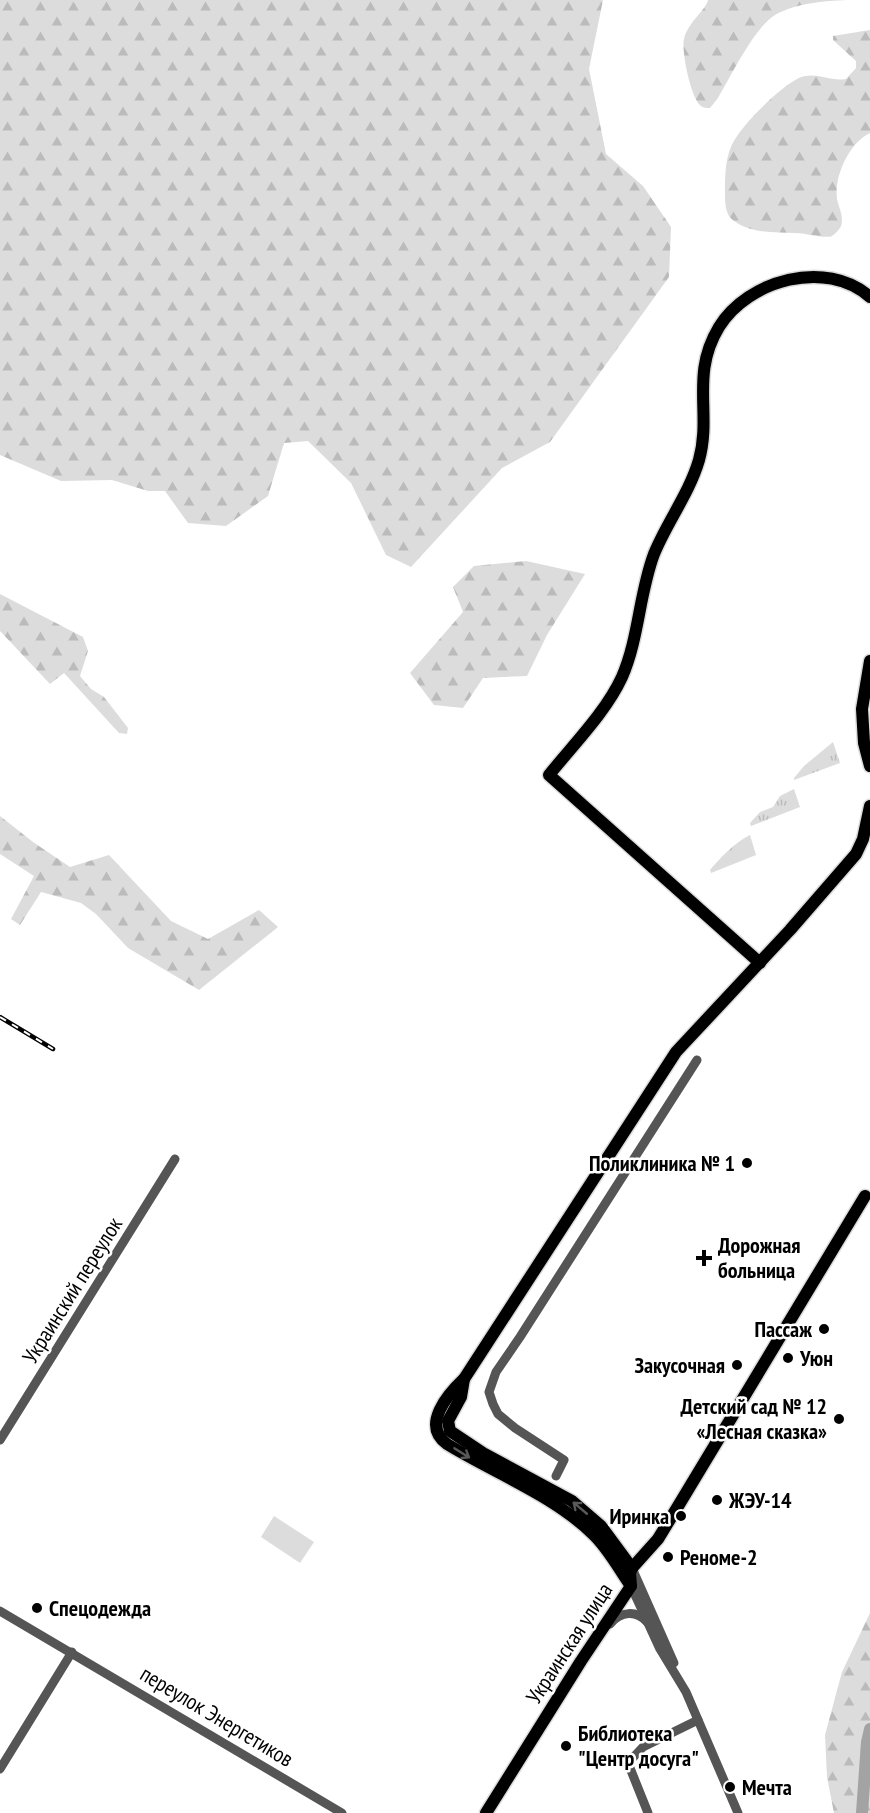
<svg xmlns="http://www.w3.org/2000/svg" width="870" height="1813" font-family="'PT Sans Narrow',sans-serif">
<defs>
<pattern id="grass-tufts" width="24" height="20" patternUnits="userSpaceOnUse" patternTransform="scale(1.5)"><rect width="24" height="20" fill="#dcdcdc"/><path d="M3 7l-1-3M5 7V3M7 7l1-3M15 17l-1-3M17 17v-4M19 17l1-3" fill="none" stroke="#bbb"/></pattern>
<pattern id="forest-firs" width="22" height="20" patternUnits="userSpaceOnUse" patternTransform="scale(1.5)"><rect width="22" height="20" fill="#dcdcdc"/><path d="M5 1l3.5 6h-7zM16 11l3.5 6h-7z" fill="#bbb"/></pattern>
</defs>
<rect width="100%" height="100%" fill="#fff"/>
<!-- grass -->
<g fill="url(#grass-tufts)">
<path d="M833,742L840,763L794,780V778L804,766Z"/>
<path d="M794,789L800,807L751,826L750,823L760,812L773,807L780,796Z"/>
<path d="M750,835L756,855L711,873L710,870C721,857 734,843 750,835Z"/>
</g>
<!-- forest -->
<g fill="url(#forest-firs)">
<path d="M0,0H603L589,69L606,154L643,186L671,227L669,277L550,442L502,468L411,567L386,555L351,483L308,441L284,443L268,496L226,526L188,523L165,491H148L112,480L61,481L0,455Z"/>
<path d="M708,0H847C824,1 796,3 775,15C754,28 731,76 718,98L710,108C706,108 704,108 701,106C691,99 681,50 684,39C688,22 706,10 708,0Z"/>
<path d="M870,30V133C849,143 834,176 837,199C839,208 844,217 841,226C840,229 835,234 832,236C825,239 805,233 796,233C776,232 752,234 734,221C725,215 725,203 725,192C725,177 725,161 731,147C738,128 779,88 797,79C814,70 829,82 846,79L856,68V61L833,40V36Z"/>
<path d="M526,561L585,574L547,635L527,676L483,678L463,708L434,705L410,673L463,612L453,587L474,566Z"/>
<path d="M0,594L83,637L88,651L80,676L91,689L104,697L128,728L127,734L119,733L64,673L50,684L0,631Z"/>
<path d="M0,816L33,842L70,867L109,855L171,921L208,939L259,910L278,927L199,990L128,948L96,914L81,903L41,892L20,925L11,919L34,876L0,854Z"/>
<path d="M870,1613V1813H834L827,1777L825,1735L842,1672Z"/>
</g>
<!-- pitch -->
<path fill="#dcdcdc" d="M274,1516L314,1542L300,1563L261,1537Z"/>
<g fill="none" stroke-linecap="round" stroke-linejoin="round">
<!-- river -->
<path stroke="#a3a3a3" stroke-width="12" d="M862,1813L867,1742L870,1729"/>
<defs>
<g id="major">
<path d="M870,661L862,709L864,743L870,766"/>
<path d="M760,963L549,775C573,745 606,712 622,677C639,638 639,594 654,554C667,522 689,494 699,460C712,413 690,375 719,327C748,280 826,258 870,297"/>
<path d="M464,1379L461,1397L448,1421L450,1431L483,1453L572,1501L601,1526L632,1568"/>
<path d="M631,1586C619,1569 608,1548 593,1534C553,1495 494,1473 447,1444C421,1425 448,1394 464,1379L676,1052L790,930L856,854L863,839L870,806"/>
<path d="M486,1813L581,1661L631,1586L630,1573L632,1568L658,1539L680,1503L865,1196"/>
</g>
</defs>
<!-- major casing -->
<use href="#major" stroke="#dbdbdb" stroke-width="15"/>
<!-- minor -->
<g stroke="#555" stroke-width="9">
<path d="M0,1440L175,1159"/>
<path d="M556,1476L564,1460L515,1428L498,1414L493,1404L489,1392L496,1372L520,1337L697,1060"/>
<path d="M632,1568L674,1663"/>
<path d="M631,1586L660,1649L686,1692L738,1813"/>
<path d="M0,1611L342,1813"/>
<path d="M610,1624C621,1611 636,1610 647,1622"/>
<path d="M0,1769L72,1652"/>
<path d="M648,1813L628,1763L643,1747L698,1720"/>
</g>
<!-- major -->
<use href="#major" stroke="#000" stroke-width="12"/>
<defs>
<path id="rail" d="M0,1017L53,1049"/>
</defs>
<!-- rail casing -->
<use href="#rail" stroke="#000" stroke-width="4.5"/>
<!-- rail -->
<use href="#rail" stroke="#fff" stroke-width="2" stroke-dasharray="7" stroke-linecap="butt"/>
</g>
<!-- one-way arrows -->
<defs><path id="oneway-shaft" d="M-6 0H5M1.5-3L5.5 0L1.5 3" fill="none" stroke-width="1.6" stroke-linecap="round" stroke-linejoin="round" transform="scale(1.5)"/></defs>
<g stroke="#595959">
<use href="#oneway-shaft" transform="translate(462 1453) rotate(32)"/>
<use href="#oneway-shaft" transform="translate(580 1508) rotate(-140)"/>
</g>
<!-- markers -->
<g fill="#000" stroke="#fff" stroke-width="2">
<circle cx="747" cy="1163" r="6"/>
<path d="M701 1249h6v6h6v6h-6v6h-6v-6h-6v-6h6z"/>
<circle cx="824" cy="1329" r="6"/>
<circle cx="788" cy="1358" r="6"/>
<circle cx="737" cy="1365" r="6"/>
<circle cx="839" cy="1419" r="6"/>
<circle cx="717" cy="1500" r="6"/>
<circle cx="681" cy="1516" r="6"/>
<circle cx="668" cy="1557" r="6"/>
<circle cx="37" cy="1608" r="6"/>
<circle cx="566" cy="1746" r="6"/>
<circle cx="730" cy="1787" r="6"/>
</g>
<g text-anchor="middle" stroke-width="5" stroke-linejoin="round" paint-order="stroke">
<!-- poi labels -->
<g font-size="22" font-weight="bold" fill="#000" stroke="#fff" text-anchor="start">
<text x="735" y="1171" text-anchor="end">Поликлиника № 1</text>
<text x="718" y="1253">Дорожная<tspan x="718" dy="25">больница</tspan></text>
<text x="812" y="1337" text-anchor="end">Пассаж</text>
<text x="800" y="1366">Уюн</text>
<text x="725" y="1373" text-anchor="end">Закусочная</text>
<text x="827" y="1414" text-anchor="end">Детский сад № 12<tspan x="827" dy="25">«Лесная сказка»</tspan></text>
<text x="729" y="1508">ЖЭУ-14</text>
<text x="669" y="1524" text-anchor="end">Иринка</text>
<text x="680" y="1565">Реноме-2</text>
<text x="49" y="1616">Спецодежда</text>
<text x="578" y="1741">Библиотека<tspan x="578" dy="25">"Центр досуга"</tspan></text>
<text x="742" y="1795">Мечта</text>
</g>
<!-- street labels -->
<g font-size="22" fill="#000" stroke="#fff">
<text transform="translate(72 1290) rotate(-58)" y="8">Украинский переулок</text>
<text transform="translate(569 1643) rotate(-57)" y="8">Украинская улица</text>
<text transform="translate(217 1716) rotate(31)" y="8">переулок Энергетиков</text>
</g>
</g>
</svg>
